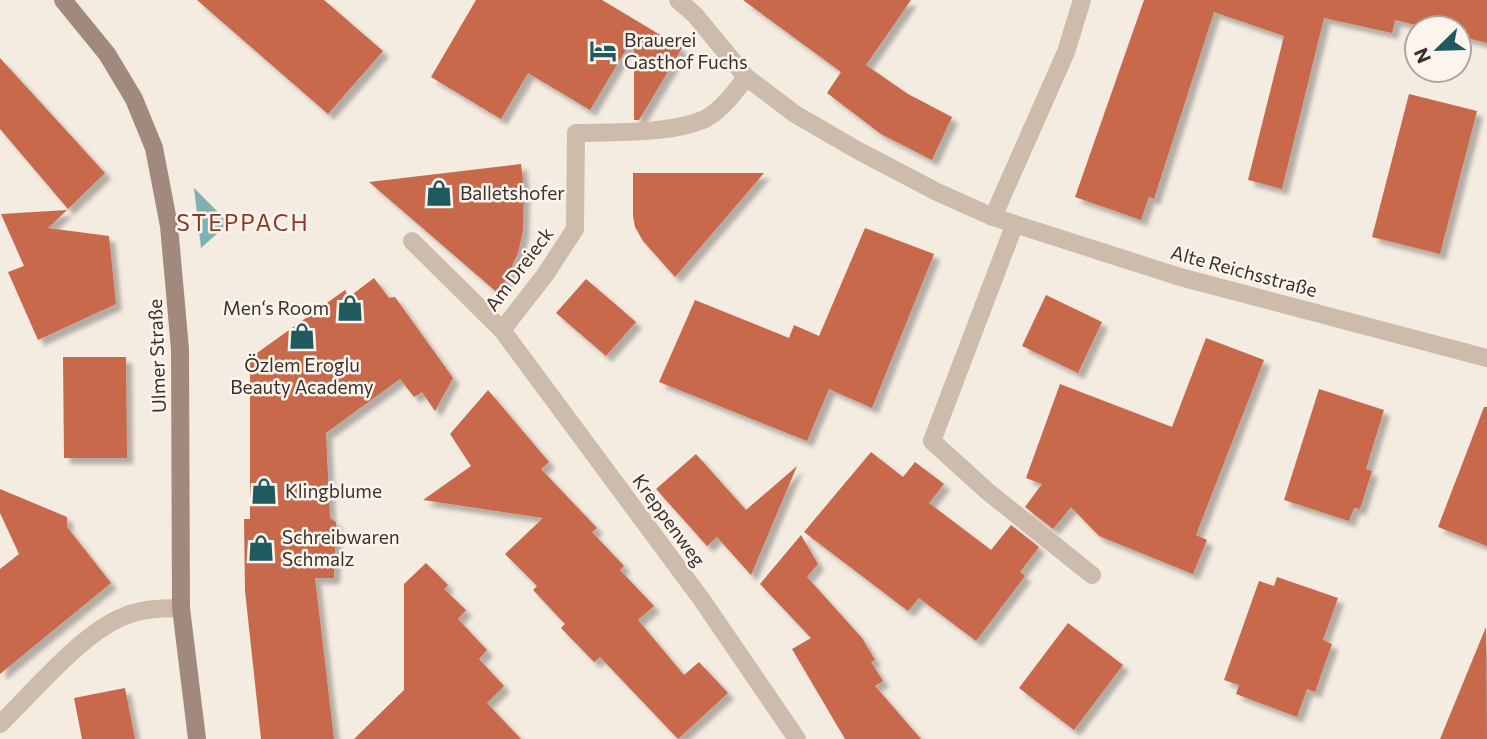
<svg xmlns="http://www.w3.org/2000/svg" width="1487" height="739" font-family="Commissioner,sans-serif">
<defs>
<filter id="shadow"><feDropShadow dx="6" dy="6" stdDeviation="2" flood-color="#0004"/></filter>
</defs>
<rect width="100%" height="100%" fill="#f4ebe1"/>
<!-- water -->
<path fill="#7fb0b2" d="M194,188L229,223L201,248Z"/>
<!-- building -->
<g fill="#c8694b" filter="url(#shadow)">
<path d="M197,0H324L383,51L328,114Z"/>
<path d="M476,0H602L682,48L639,120H634V36L590,110L528,73L501,119L431,77Z"/>
<path d="M743,0H911L866,65L908,94L952,117L932,160L881,134L827,93L841,72Z"/>
<path d="M1144,0H1487V43L1459,36V28H1428L1395,20L1392,33L1324,18L1282,189L1248,180L1284,36L1214,12L1154,199L1149,197L1141,220L1075,197Z"/>
<path d="M0,58L105,173L68,209L0,129Z"/>
<path d="M1409,94L1477,111L1440,254L1372,237Z"/>
<path d="M521,164L524,188L523,231L518,253L499,294L369,182Z"/>
<path d="M633,173H764L675,277L643,241L635,227L633,216Z"/>
<path d="M67,210L48,228L109,236L116,304L38,340L8,272L24,266L1,214Z"/>
<path d="M865,228L934,254L872,408L829,389L807,441L659,382L695,300L789,338L794,325L819,336Z"/>
<path d="M374,278L389,298L395,297L453,378L435,411L422,392L414,397L400,379L326,433L330,518L336,522L334,578H315L334,739H261L245,591L244,519H250V358L345,290L349,297Z"/>
<path d="M586,279L636,322L606,356L556,313Z"/>
<path d="M1046,295L1102,322L1078,373L1022,346Z"/>
<path d="M1206,338L1264,360L1196,535L1207,540L1193,574L1099,536L1071,507L1053,529L1025,507L1042,484L1026,478L1060,384L1172,427Z"/>
<path d="M63,357H126L127,458H64Z"/>
<path d="M1319,389L1384,410L1366,469L1372,471L1360,509L1354,508L1349,521L1284,500Z"/>
<path d="M488,390L549,462L541,469L597,528L592,532L624,566L620,570L654,606L638,620L684,675L699,662L728,693L678,739L600,657L594,662L561,628L565,624L533,590L537,586L505,554L543,518L423,500L471,466L450,434Z"/>
<path d="M1484,407H1487V546L1438,527Z"/>
<path d="M871,452L903,477L915,462L944,484L929,503L991,550L1011,525L1039,547L1020,572L1025,576L976,641L919,598L908,611L804,532Z"/>
<path d="M696,454L746,510L797,466L751,575L717,537L707,546L656,489Z"/>
<path d="M0,489L67,517V527L111,583L0,674V569L19,554L0,513Z"/>
<path d="M801,535L818,564L807,577L862,638L875,660L871,662L883,681L875,686L921,739H845L792,649L811,638L760,584Z"/>
<path d="M426,563L448,585L444,589L466,610L458,619L487,650L479,659L504,686L487,703L521,739H354L404,690V584Z"/>
<path d="M1277,577L1338,598L1323,640L1332,644L1315,692L1307,689L1297,717L1236,694L1239,685L1224,680L1259,581L1274,586Z"/>
<path d="M1068,623L1123,665L1074,730L1019,688Z"/>
<path d="M1486,627L1487,739H1440Z"/>
<path d="M125,688L135,739H82L74,698Z"/>
</g>
<g fill="none" stroke-linecap="round" stroke-linejoin="round">
<!-- lane -->
<path stroke="#cdbbac" stroke-width="18" d="M1014,226L932,441L987,491L1092,575"/>
<!-- street -->
<g stroke="#cdbbac" stroke-width="18">
<path d="M678,0L695,15L746,77L795,114L857,150L937,192L993,217L1180,277L1487,358"/>
<path d="M993,217L1066,52L1082,0"/>
<path d="M412,241L502,330L545,275L575,229L576,133C612,132 672,134 705,119C722,110 735,92 746,77"/>
<path d="M502,330L702,600L797,739"/>
<path d="M0,724C32,693 79,637 118,619C138,609 159,608 181,608"/>
</g>
<!-- secondary -->
<path stroke="#a18a7d" stroke-width="18" d="M63,0L107,54L134,99L154,148L169,226L180,349L181,608L197,739"/>
</g>
<!-- icons -->
<defs>
<symbol id="hotel-bare" viewBox="-9 -9 18 18"><path d="M-6-4.5h1.5V1H6V5H4.5V3h-9V5H-6ZM-4 0a1.8 1.8 0 1 1 3.6 0ZM.5 0V-2.5h3Q6-2.5 6 0Z" fill="#1f5a5e" stroke="#fbf5ee" stroke-width="2.5" paint-order="stroke"/></symbol>
<symbol id="shop-bare" viewBox="-9 -9 18 18"><path d="M-5-2.5h2.3a2.7 3.5 0 0 1 5.4 0H5L5.5 6h-11ZM-1.5-2.5h3a1.5 2.3 0 0 0-3 0Z" fill="#1f5a5e" stroke="#fbf5ee" stroke-width="2.5" paint-order="stroke"/></symbol>
</defs>
<g fill-rule="evenodd">
<use href="#hotel-bare" x="584" y="32" width="38" height="38"/>
<use href="#shop-bare" x="420" y="174" width="38" height="38"/>
<use href="#shop-bare" x="331" y="289" width="38" height="38"/>
<use href="#shop-bare" x="283" y="317" width="38" height="38"/>
<use href="#shop-bare" x="245" y="472" width="38" height="38"/>
<use href="#shop-bare" x="242" y="529" width="38" height="38"/>
</g>
<g text-anchor="middle" stroke-width="5" stroke-linejoin="round" paint-order="stroke">
<!-- poi labels -->
<g font-size="19" fill="#3b302b" stroke="#fbf5ee" text-anchor="start">
<text x="624" y="47">Brauerei<tspan x="624" dy="22">Gasthof Fuchs</tspan></text>
<text x="460" y="200">Balletshofer</text>
<text x="329" y="315" text-anchor="end">Men‘s Room</text>
<text x="302" y="372" text-anchor="middle">Özlem Eroglu<tspan x="302" dy="22">Beauty Academy</tspan></text>
<text x="285" y="498">Klingblume</text>
<text x="282" y="544">Schreibwaren<tspan x="282" dy="22">Schmalz</tspan></text>
</g>
<!-- street labels -->
<g font-size="19" fill="#3b302b" stroke="#fbf5ee">
<text transform="translate(519 269) rotate(-53)" y="7">Am Dreieck</text>
<text transform="translate(1244 271) rotate(15)" y="7">Alte Reichsstraße</text>
<text transform="translate(157 356) rotate(-92)" y="7">Ulmer Straße</text>
<text transform="translate(669 520) rotate(54)" y="7">Kreppenweg</text>
</g>
<!-- quarter labels -->
<g font-size="23" letter-spacing="2" fill="#8c3b22" stroke="#fbf5ee">
<text x="243" y="231">STEPPACH</text>
</g>
</g>
<!-- north arrow -->
<g transform="translate(1438 49) rotate(247)"><circle r="33" fill="#fbf5ee" stroke="#aea6a0" stroke-width="2"/>
<path d="M0-5L12 26L0 18L-12 26Z" fill="#1f5a5e"/>
<text y="-10" font-size="19" font-weight="bold" text-anchor="middle" fill="#3b302b">N</text>
</g>
</svg>
